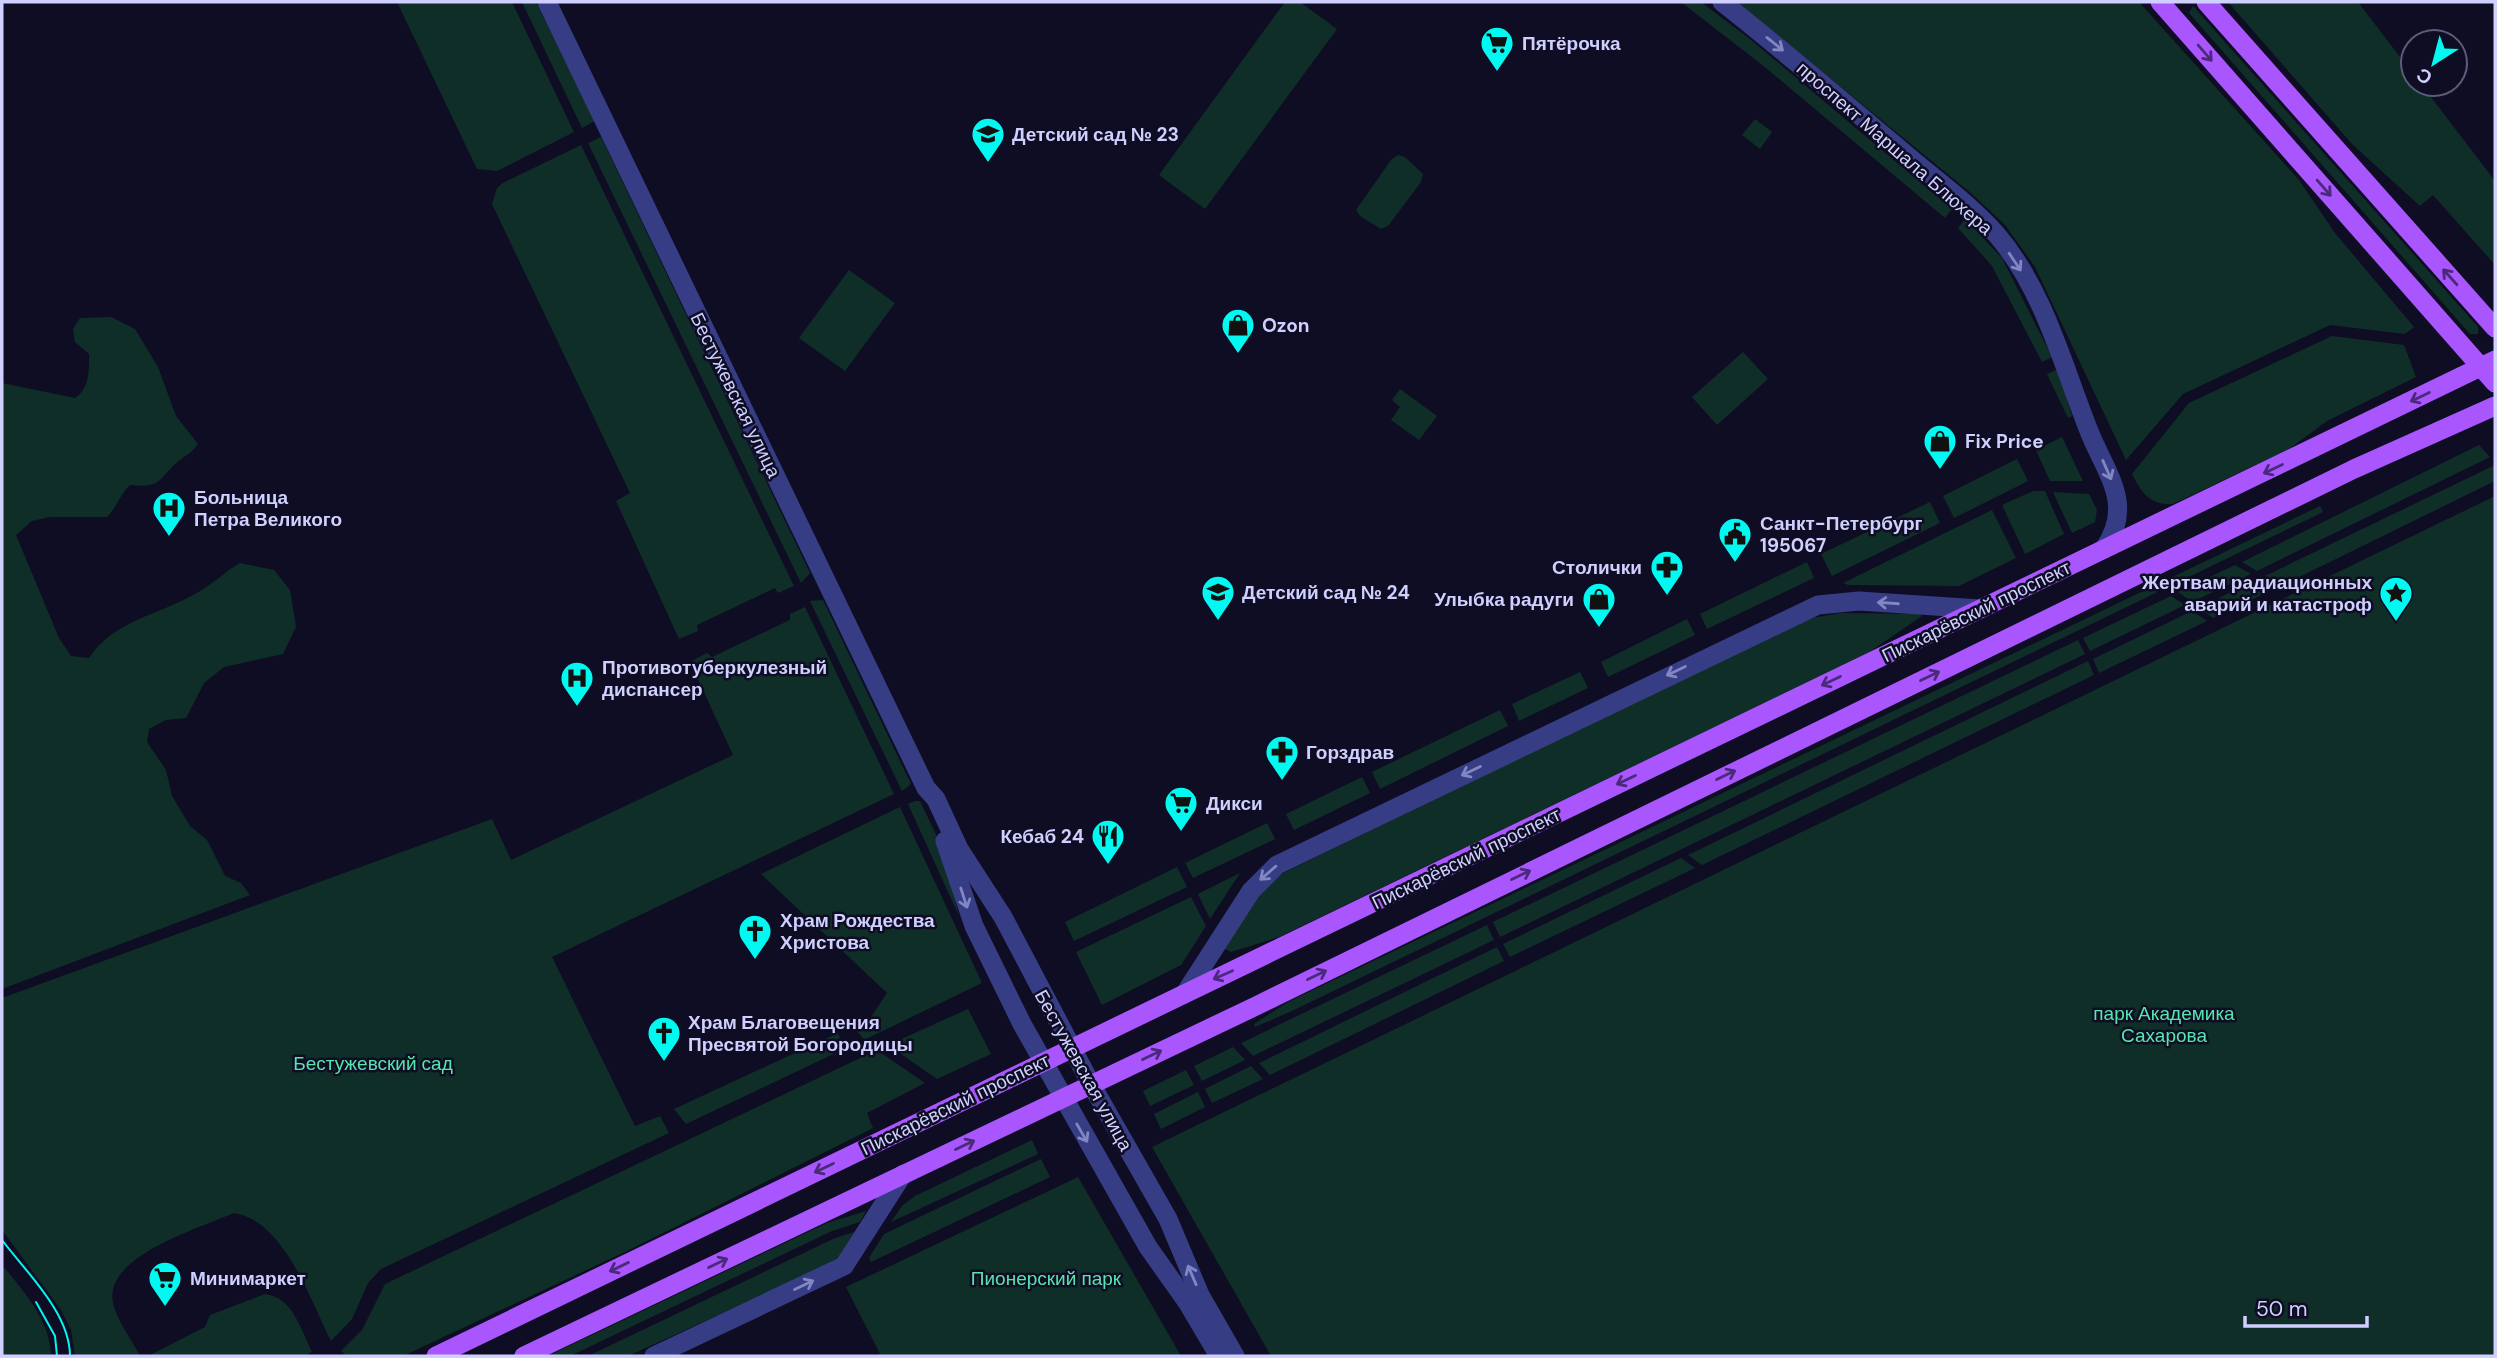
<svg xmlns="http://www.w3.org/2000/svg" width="2497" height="1358" font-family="'DM Sans',sans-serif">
<rect width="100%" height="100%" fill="#0e0d23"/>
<!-- green -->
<g fill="#102e28">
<path d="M397,2H512L574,132L497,171L477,169Z"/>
<path d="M522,2H536L595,121L582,128Z"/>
<path d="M1285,2H1300L1337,29L1205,209L1159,175Z"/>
<path d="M1681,2H1701L1750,39L1952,209L1945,218L1766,68Z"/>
<path d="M1737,2H2139L2299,180L2335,233L2414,327L2405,334L2330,325L2183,394L2126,460L2035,267L2005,225L1972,194Z"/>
<path d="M2228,2H2358L2413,74V84H2421L2495,181V265L2433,195L2420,206L2352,144Z"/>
<path d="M2193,6L2478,327V334H2470L2189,13Z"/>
<path d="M1755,119L1772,132L1760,149L1742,135Z"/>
<path d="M601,137L810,573L801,583L588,143Z"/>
<path d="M581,145L794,586L778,593L775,588L697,625L698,631L679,639L616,501L630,493L492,204L497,188L503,183Z"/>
<path d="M1398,155L1405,157L1423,174L1421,182L1388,226L1381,229L1360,216L1356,210L1391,160Z"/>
<path d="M1965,219L2002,258L2052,357L2042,362L1992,266L1958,228Z"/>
<path d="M849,270L895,303L845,371L799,338Z"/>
<path d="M111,317L135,329L158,367L176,416L198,444C191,455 181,457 173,466C156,484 158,487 130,485C120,494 118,506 107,517H50L32,521L16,535L59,638L71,656L89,658C113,621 158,615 195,594C211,586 224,572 240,563L274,570L290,590L296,627L283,654L224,667L204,683L186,718L166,720L149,729L147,742L166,770L172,796L190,826L207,840L225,876L241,883L250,895L2,989V383L75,398C90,388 89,371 89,354L75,342L73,329L80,318Z"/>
<path d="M2332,336L2404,345L2416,377L2327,421L2289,449L2173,504C2150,506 2141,492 2132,474L2189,403Z"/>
<path d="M1743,352L1768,379L1717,425L1692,397Z"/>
<path d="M2058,369L2072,416L2068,418L2047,374Z"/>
<path d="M1400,389L1437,416L1419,440L1391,420L1400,407L1392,400Z"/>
<path d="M2062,437L2083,481H2050L2036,450Z"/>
<path d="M2479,445L2490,457L2257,571L2242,562Z"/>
<path d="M2017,459L2028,481L1954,518L1943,496Z"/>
<path d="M2495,465V481L2283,585L2265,576Z"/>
<path d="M2033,491H2045L2064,534L2025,554L2002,505Z"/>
<path d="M2053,492L2089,494L2097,510L2095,522L2072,533Z"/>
<path d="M2495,496V1356H1271L1152,1147Z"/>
<path d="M1930,502L1940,523L1832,576L1821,554Z"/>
<path d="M2320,506L2323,512L1292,1011L1255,1027L1254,1024L1288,1002Z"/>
<path d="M1992,510L2016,558L1959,586L1848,585L1843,583Z"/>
<path d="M1807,562L1814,578L1707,629L1700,614Z"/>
<path d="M2235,565L2251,574L2192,602L2178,592Z"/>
<path d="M2259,578L2276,588L2213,618L2199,608Z"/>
<path d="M2171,596L2185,605L2090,651L2083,638Z"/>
<path d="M823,600L911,784L902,791L810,601Z"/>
<path d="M805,607L894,794L552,957L635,1126L660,1116L669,1133L381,1269L368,1283L352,1319L331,1341C310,1300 284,1220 234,1213C200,1228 103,1256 113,1303C117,1321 132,1340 140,1356H75L71,1330L61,1310L2,1230V998L492,819L511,860L733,755L690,662L707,653L712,657L790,620V614Z"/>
<path d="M2192,611L2207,621L2099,673L2093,659Z"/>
<path d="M1841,613L1919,614L1922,616L1868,653L1279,937L1231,952L1225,949L1249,907L1277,876L1806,619Z"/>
<path d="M1687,619L1695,635L1608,677L1601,662Z"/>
<path d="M2078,640L2085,654L1500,937L1493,922Z"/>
<path d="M2088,661L2094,675L1702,865L1688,855Z"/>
<path d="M1580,672L1588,688L1519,721L1512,704Z"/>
<path d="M1500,710L1508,726L1380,789L1372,772Z"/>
<path d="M1362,777L1370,793L1294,830L1286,814Z"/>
<path d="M915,801H920L940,843L959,916L908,804Z"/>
<path d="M900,807L982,983L864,1040L853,1026L869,1020L887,993L761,874Z"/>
<path d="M1267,823L1275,839L1193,878L1185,863Z"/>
<path d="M1681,858L1695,868L1510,957L1503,944Z"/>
<path d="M1177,867L1187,887L1074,941L1065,922Z"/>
<path d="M1240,873L1210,919L1198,894Z"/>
<path d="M1191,897L1206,926L1181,965L1102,1005L1076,952Z"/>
<path d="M1487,925L1494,940L1253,1056L1241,1043Z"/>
<path d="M1497,947L1504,961L1270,1075L1259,1063Z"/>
<path d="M968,1009L991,1054L937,1079L888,1045Z"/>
<path d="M838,1033L844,1049L686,1124L674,1109Z"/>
<path d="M1233,1047L1245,1060L1202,1081L1194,1066Z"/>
<path d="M877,1050L925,1083L867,1113L873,1128L625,1252L403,1356H347L341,1351L362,1330L385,1284Z"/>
<path d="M1251,1066L1263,1079L1212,1103L1205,1089Z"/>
<path d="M1186,1070L1194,1085L1150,1106L1143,1091Z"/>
<path d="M1198,1092L1205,1107L1161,1129L1154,1114Z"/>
<path d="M1032,1140L1038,1154L891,1222L902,1206L915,1196Z"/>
<path d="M1041,1159L1050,1177L871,1262L869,1258L884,1234Z"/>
<path d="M1078,1177L1181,1356H881L846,1287Z"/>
<path d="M866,1211L860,1222L832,1231L570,1356H548L827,1223Z"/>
<path d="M854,1232L837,1261L628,1356H588L833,1239Z"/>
<path d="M2,1265C23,1290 51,1322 51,1356H2Z"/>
<path d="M265,1294C293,1297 301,1330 312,1352L304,1356H148L205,1327L210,1315Z"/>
</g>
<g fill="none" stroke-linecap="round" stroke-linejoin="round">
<!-- minor -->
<g stroke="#363d85" stroke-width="19">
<path d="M1722,2C1783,50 1842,101 1902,151C1933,178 1970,204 1997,235C2044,290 2063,366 2089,431C2106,474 2135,504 2104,549"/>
<path d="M1186,992L1251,891L1277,865L1818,605L1859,601L1980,609"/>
<path d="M654,1356L844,1266L903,1174"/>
</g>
<!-- tertiary -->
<g stroke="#363d85" stroke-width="19">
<path d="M547,2L926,788L936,799L959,849L1003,917L1091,1084L1168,1219L1200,1295L1235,1356"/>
<path d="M945,841L974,926L1022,1024L1148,1247L1187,1302L1219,1356"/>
</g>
<!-- primary -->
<g stroke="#a956ff" stroke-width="19">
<path d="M2160,2L2495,383"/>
<path d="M2206,2L2495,328"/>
<path d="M436,1356L2495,360"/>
<path d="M524,1356L1256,1006L2354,469L2495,406"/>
</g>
<!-- tram -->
<g stroke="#00faf1" stroke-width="2">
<path d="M2,1240C26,1272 70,1313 70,1356"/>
<path d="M36,1302L55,1336L57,1356"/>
</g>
</g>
<!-- one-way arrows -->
<defs><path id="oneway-shaft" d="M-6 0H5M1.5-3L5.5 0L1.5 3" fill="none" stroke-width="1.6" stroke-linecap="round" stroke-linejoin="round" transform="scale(1.75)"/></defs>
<g stroke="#8286c2">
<use href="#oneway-shaft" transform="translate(1775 44) rotate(39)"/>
<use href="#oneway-shaft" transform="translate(2015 262) rotate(56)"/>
<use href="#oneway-shaft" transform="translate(2107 470) rotate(66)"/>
<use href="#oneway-shaft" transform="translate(1888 603) rotate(-176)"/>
<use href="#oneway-shaft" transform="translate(1676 671) rotate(154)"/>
<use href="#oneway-shaft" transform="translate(1471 771) rotate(154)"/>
<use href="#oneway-shaft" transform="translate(1268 873) rotate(139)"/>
<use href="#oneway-shaft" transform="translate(964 898) rotate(72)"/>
<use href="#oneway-shaft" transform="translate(1082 1133) rotate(60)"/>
<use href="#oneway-shaft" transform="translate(1192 1275) rotate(-113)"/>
<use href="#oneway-shaft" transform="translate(804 1285) rotate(-25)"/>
</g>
<g stroke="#4c2a7b">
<use href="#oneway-shaft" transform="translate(2205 53) rotate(49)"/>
<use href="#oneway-shaft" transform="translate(2324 188) rotate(49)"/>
<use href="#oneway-shaft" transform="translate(2450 277) rotate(-132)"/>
<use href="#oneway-shaft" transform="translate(2420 397) rotate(154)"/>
<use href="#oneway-shaft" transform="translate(2273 469) rotate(155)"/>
<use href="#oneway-shaft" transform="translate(1930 676) rotate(-26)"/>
<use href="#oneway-shaft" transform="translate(1831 681) rotate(154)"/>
<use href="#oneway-shaft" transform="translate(1726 775) rotate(-26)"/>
<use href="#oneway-shaft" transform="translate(1626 780) rotate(154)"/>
<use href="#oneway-shaft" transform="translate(1521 875) rotate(-26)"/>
<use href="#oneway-shaft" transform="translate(1223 975) rotate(156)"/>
<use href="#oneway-shaft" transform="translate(1317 975) rotate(-26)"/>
<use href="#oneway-shaft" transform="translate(1152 1055) rotate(-26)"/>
<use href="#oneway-shaft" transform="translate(965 1145) rotate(-26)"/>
<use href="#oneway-shaft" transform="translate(824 1168) rotate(154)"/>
<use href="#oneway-shaft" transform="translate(718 1263) rotate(-26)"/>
<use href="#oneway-shaft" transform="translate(619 1267) rotate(154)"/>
</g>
<!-- icons -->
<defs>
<symbol id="supermarket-pin" viewBox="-11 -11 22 30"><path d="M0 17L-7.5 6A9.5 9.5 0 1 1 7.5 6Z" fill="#00faf1" stroke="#0e0d23"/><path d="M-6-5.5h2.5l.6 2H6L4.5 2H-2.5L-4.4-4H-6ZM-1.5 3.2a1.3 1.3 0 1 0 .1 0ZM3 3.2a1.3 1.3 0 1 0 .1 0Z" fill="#111"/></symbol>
<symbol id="school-pin" viewBox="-11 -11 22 30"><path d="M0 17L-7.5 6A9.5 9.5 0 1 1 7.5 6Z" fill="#00faf1" stroke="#0e0d23"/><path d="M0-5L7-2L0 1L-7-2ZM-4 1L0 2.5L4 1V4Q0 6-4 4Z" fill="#111"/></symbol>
<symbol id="shop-pin" viewBox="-11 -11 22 30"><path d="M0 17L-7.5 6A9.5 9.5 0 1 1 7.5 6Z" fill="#00faf1" stroke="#0e0d23"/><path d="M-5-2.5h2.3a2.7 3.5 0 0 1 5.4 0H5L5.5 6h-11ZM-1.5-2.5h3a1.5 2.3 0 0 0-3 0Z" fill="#111"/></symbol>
<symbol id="hospital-pin" viewBox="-11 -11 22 30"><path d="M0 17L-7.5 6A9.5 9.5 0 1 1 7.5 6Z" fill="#00faf1" stroke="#0e0d23"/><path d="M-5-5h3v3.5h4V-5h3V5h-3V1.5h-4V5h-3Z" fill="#111"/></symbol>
<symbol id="civic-pin" viewBox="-11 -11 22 30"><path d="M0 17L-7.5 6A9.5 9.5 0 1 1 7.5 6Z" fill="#00faf1" stroke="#0e0d23"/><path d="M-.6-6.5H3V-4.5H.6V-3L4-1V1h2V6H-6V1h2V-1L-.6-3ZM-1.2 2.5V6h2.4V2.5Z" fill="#111"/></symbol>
<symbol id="pharmacy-pin" viewBox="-11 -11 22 30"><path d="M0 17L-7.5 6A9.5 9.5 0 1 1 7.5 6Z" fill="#00faf1" stroke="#0e0d23"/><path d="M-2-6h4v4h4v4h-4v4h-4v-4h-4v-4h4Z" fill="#111"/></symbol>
<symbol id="sight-pin" viewBox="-11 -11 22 30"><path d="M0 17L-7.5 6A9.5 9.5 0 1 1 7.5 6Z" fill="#00faf1" stroke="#0e0d23"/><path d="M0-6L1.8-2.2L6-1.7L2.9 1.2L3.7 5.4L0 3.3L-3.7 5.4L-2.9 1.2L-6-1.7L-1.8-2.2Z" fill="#111"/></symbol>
<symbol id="restaurant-pin" viewBox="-11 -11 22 30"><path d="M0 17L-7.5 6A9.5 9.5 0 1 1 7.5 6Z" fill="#00faf1" stroke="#0e0d23"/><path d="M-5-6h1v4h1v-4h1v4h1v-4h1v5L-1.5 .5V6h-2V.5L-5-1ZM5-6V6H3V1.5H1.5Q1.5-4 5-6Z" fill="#111"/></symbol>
<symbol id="church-pin" viewBox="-11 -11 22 30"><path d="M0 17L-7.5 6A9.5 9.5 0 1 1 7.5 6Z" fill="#00faf1" stroke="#0e0d23"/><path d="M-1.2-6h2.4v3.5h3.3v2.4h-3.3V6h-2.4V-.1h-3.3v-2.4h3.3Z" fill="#111"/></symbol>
</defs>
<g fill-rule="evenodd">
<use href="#supermarket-pin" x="1478" y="24" width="38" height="52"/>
<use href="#school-pin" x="969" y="115" width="38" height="52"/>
<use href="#shop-pin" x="1219" y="306" width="38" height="52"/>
<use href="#shop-pin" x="1921" y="422" width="38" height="52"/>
<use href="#hospital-pin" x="150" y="489" width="38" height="52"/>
<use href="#civic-pin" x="1716" y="515" width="38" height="52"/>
<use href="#pharmacy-pin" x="1648" y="548" width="38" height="52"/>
<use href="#school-pin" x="1199" y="573" width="38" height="52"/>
<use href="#sight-pin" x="2377" y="574" width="38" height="52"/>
<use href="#shop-pin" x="1580" y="580" width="38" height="52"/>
<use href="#hospital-pin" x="558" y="659" width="38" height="52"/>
<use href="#pharmacy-pin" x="1263" y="733" width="38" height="52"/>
<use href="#supermarket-pin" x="1162" y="784" width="38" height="52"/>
<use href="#restaurant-pin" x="1089" y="817" width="38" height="52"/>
<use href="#church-pin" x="736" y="912" width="38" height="52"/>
<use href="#church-pin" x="645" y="1014" width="38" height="52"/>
<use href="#supermarket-pin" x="146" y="1259" width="38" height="52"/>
</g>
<g text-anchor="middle" stroke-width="5" stroke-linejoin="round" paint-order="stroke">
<!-- poi labels -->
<g font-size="19" font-weight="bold" fill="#cfd0ff" stroke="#0e0d23" text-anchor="start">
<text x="1522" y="50">Пятёрочка</text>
<text x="1012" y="141">Детский сад № 23</text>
<text x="1262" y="332">Ozon</text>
<text x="1965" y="448">Fix Price</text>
<text x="194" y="504">Больница<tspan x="194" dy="22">Петра Великого</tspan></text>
<text x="1760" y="530">Санкт-Петербург<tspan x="1760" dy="22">195067</tspan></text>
<text x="1642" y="574" text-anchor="end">Столички</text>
<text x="2372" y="589" text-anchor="end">Жертвам радиационных<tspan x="2372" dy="22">аварий и катастроф</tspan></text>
<text x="1242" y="599">Детский сад № 24</text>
<text x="1574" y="606" text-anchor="end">Улыбка радуги</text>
<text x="602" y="674">Противотуберкулезный<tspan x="602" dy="22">диспансер</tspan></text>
<text x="1306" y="759">Горздрав</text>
<text x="1206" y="810">Дикси</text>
<text x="1084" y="843" text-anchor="end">Кебаб 24</text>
<text x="780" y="927">Храм Рождества<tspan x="780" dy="22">Христова</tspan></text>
<text x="688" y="1029">Храм Благовещения<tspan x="688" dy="22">Пресвятой Богородицы</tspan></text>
<text x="190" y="1285">Минимаркет</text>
</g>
<!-- street labels -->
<g font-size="19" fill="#cfd0ff" stroke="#0e0d23">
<text transform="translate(1895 148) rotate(41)" y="7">проспект Маршала Блюхера</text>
<text transform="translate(736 395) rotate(64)" y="7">Бестужевская улица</text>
<text transform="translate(1976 611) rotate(-26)" y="7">Пискарёвский проспект</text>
<text transform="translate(1466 858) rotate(-26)" y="7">Пискарёвский проспект</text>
<text transform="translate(1084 1070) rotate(61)" y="7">Бестужевская улица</text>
<text transform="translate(955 1104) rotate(-26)" y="7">Пискарёвский проспект</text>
</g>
<!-- park labels -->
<g font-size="19" fill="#56e5ad" stroke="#0e0d23">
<text x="2164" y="1020">парк Академика<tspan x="2164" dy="22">Сахарова</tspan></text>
<text x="373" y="1070">Бестужевский сад</text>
<text x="1046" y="1285">Пионерский парк</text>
</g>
</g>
<!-- border -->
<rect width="2497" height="1358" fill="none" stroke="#cfd0ff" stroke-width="7"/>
<!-- north arrow -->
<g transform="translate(2434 63) rotate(216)"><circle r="33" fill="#0e0d23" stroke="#5b5b7b" stroke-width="2"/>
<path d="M0-5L12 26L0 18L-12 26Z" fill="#00faf1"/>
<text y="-10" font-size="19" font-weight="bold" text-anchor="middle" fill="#cfd0ff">С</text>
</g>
<!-- scale -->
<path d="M2245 1316v10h122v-10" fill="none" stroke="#cfd0ff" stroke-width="3.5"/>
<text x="2256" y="1316" font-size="21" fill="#cfd0ff" stroke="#0e0d23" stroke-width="5" paint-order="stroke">50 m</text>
</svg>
